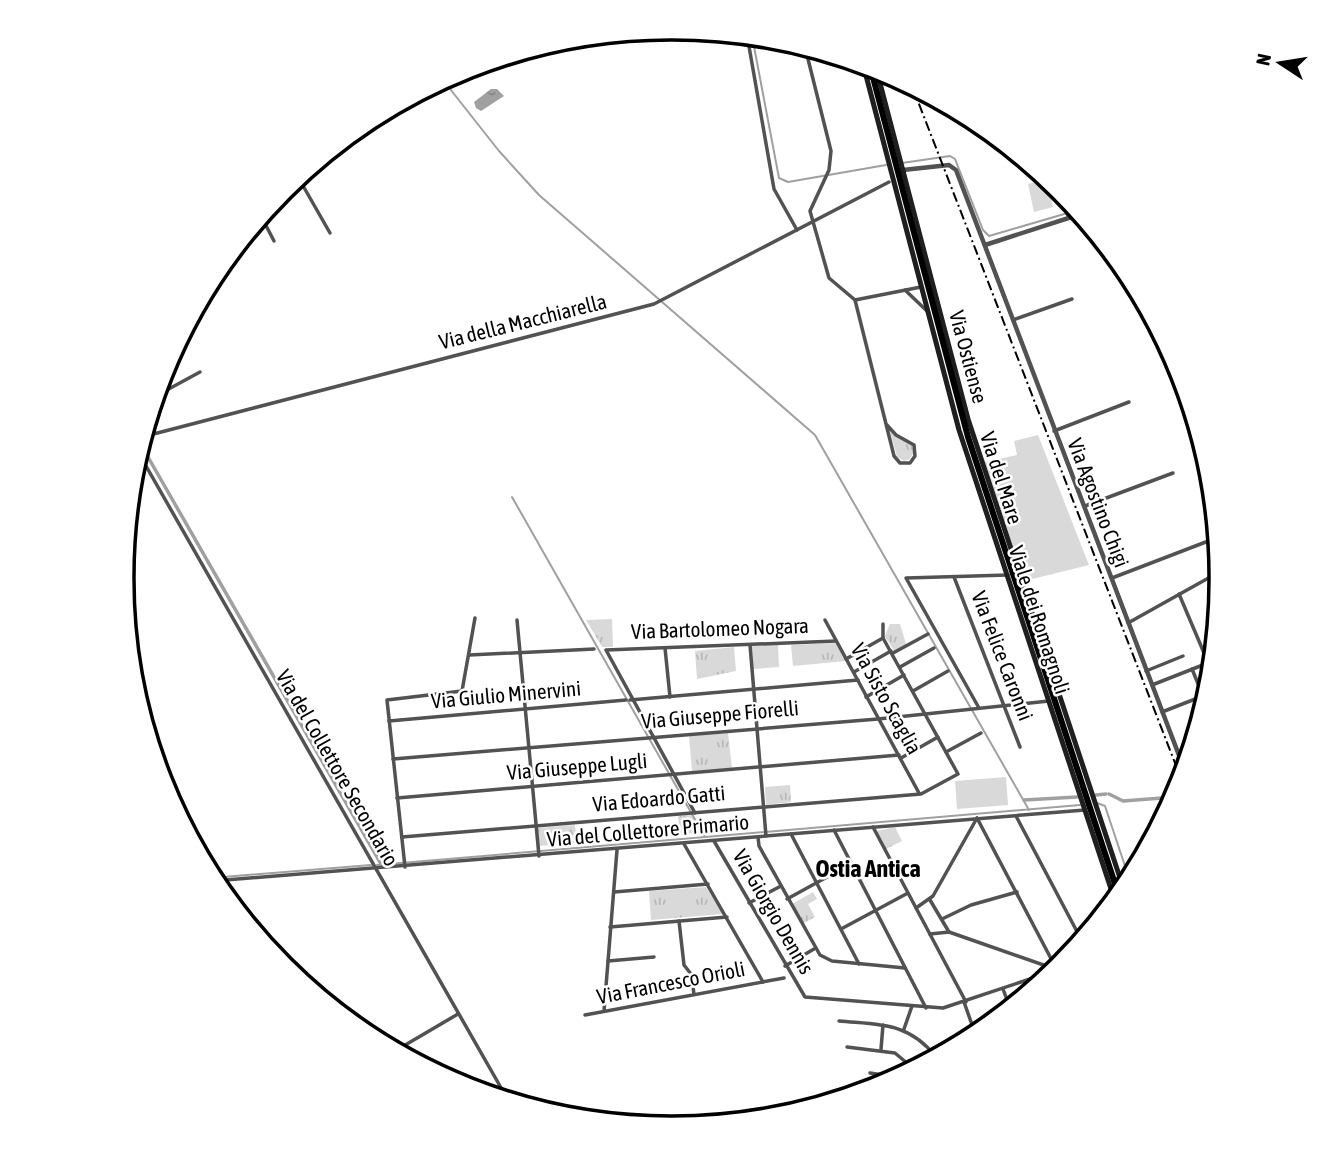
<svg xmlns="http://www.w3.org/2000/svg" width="1343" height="1156" font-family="'Asap Condensed',sans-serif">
<defs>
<pattern id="grass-tufts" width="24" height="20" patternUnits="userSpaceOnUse" patternTransform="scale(1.75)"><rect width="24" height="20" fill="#d9d9d9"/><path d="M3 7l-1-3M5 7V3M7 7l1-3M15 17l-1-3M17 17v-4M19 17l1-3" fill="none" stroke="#b8b8b8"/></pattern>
<pattern id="water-ripples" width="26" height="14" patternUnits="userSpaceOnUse" patternTransform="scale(1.75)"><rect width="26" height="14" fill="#a0a0a0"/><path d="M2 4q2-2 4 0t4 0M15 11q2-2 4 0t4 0" fill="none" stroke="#888"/></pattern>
</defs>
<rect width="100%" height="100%" fill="#fff"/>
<!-- grass -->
<g fill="url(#grass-tufts)">
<path d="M890,432L911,444L914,452L910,459L904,461L897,457Z"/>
<path d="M612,619L613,647H602L586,620Z"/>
<path d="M890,624H900L906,644L894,651L885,636Z"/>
<path d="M836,643L846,661L793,666L791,645Z"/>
<path d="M778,644L779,667L753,669L752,646Z"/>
<path d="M734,647L736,671L697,679L695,651Z"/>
<path d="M728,733L732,768L692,771L689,736Z"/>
<path d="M790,785L791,802L766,805L765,787Z"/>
<path d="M692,815L702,832L680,835L678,816Z"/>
<path d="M575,825L576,843L539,846L538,828Z"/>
<path d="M895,827L902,841L886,849L877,831Z"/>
<path d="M706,887L723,914L651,920L649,891Z"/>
<path d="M813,892L817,899L808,904L815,917L802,924L792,904Z"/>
</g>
<!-- park -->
<g fill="#d9d9d9">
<path d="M1047,179L1053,207L1034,212L1028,184Z"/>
<path d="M1038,435L1089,565L1024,581L985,462L1017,455L1014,441Z"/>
<path d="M1006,777L1008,805L957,809L955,781Z"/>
</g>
<!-- water -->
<path fill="url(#water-ripples)" d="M491,89H497L504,96L481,111L476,108L474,102Z"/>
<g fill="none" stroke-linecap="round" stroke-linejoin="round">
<!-- stream -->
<g stroke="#a0a0a0" stroke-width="2">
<path d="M752,36L779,178L788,182L886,165"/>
<path d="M443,80L499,151L539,195L815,435L1029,810"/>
<path d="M902,163L950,156L955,159L983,230L989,236L1078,210"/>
<path d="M512,497L705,837"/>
<path d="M1097,803L1105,806L1130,881"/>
<path d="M377,865L1080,805"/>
<path d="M211,878L371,865"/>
</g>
<!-- canal -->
<g stroke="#a0a0a0" stroke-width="3.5">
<path d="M140,443L381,864"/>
<path d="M1109,794L1123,801L1175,797"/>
<path d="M1096,795L1106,794"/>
<path d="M1024,800L1077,797"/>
</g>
<!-- minor -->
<g stroke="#525252" stroke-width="3.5">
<path d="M747,35L774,189L797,230"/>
<path d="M805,47L831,151L829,170L810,211L829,278L855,300L921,287"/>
<path d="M298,177L330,233"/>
<path d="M261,216L274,241"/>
<path d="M905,290L927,311"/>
<path d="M855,300L894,456L900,463H910L915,456L914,445L896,435L886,424"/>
<path d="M1013,320L1072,299"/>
<path d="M172,351L185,344"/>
<path d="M154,397L200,372"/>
<path d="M1054,431L1129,402"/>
<path d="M142,437L654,304L889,182"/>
<path d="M138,452L508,1100"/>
<path d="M1085,506L1173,473"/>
<path d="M954,577L1020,747"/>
<path d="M1112,578L1211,540"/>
<path d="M1179,594L1207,660"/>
<path d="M517,620L539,856"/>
<path d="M825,620L919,793"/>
<path d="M1128,623L1221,571"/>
<path d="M750,645L766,836"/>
<path d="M665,648L670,697"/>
<path d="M893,653L928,634"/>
<path d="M469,655L594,649"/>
<path d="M846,659L883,638"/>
<path d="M900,667L934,648"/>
<path d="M1192,669L1203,696"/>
<path d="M1146,671L1183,656"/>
<path d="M854,672L891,651"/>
<path d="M1152,685L1213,661"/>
<path d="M913,691L948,671"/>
<path d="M866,697L904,675"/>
<path d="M630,700L858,680"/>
<path d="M979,708L906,578L1008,575"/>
<path d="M1162,712L1208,694"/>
<path d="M389,721L626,700"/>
<path d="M946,752L981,733"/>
<path d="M901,758L938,737"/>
<path d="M393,759L878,719L1049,701"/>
<path d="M397,798L899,755"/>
<path d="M695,813L606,650L836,641"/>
<path d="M1016,816L1082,941"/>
<path d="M977,818L1057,970"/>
<path d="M873,827L966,1002"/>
<path d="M834,830L926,1008"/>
<path d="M791,834L859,964"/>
<path d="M402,837L921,794L958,774L883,638V624"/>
<path d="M758,837L759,846L820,955L832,961L905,968"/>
<path d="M714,841L805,997L943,1008L1057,970"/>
<path d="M684,844L763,982"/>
<path d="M405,867L387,700L462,691L475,618"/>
<path d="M213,881L1085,810"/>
<path d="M614,892L708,884"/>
<path d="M787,899L849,865"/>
<path d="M930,900L949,932"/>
<path d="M749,903L781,886"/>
<path d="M916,908L933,896L977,818"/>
<path d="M942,919L971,905L1017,892"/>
<path d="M679,921L684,965L691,974L694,994"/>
<path d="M610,927L727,917"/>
<path d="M841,929L908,893"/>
<path d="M930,934L949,932L1055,969"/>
<path d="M608,961L654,957"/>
<path d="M785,966L814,949"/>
<path d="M1003,989L1010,1008"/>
<path d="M964,1002L976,1036"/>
<path d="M604,1011L617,850"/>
<path d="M585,1015L784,978"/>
<path d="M839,1021C880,1025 909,1022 936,1057"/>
<path d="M904,1029L912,1006"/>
<path d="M847,1047L895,1053L914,1069"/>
<path d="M881,1049L883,1025"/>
<path d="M395,1051L458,1014"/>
<path d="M870,1073L883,1075L891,1082"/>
</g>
<!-- tertiary -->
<g stroke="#525252" stroke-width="4.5">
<path d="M1002,141L1010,148"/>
<path d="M903,170L949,165L956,170L1185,771"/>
<path d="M1061,190L1069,217"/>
<path d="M985,245L1081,214"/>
</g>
<!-- secondary -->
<g stroke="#1f1f1f" stroke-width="5">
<path d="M863,64L959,430L1115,901"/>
<path d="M876,68L968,419L1124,890"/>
</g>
<!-- primary -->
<path stroke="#000" stroke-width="6" d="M870,66L968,437L1119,896"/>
<!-- rail -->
<path stroke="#000" stroke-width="2" stroke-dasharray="10 3.5 2 3.5" stroke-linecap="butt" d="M912,86L1182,781"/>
</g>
<g text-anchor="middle" stroke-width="5" stroke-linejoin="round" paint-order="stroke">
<!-- street labels -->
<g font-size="21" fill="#000" stroke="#fff">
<text transform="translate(523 322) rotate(-14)" y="7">Via della Macchiarella</text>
<text transform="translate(968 357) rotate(75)" y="7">Via Ostiense</text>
<text transform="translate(1001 478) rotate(72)" y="7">Via del Mare</text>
<text transform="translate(1098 503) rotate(69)" y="7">Via Agostino Chigi</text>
<text transform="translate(1039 620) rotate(72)" y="7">Viale dei Romagnoli</text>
<text transform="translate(720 629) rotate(-2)" y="7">Via Bartolomeo Nogara</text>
<text transform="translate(1002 656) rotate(69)" y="7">Via Felice Caronni</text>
<text transform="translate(506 695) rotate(-5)" y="7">Via Giulio Minervini</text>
<text transform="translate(886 699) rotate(61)" y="7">Via Sisto Scaglia</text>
<text transform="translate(720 715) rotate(-5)" y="7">Via Giuseppe Fiorelli</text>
<text transform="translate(577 767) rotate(-5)" y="7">Via Giuseppe Lugli</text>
<text transform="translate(337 768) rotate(60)" y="7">Via del Collettore Secondario</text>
<text transform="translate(659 799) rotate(-5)" y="7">Via Edoardo Gatti</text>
<text transform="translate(648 831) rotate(-5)" y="7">Via del Collettore Primario</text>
<text transform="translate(773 912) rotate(60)" y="7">Via Giorgio Dennis</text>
<text transform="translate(671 983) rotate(-11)" y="7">Via Francesco Orioli</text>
</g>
<!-- quarter labels -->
<g font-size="24" font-weight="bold" fill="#000" stroke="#fff">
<text x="868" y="877">Ostia Antica</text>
</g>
</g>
<!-- crop -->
<path d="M0 0H1343V1156H0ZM671 40H672A537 537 0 0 1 1209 577V579A537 537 0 0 1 672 1116H671A537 537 0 0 1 134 579V577A537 537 0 0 1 671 40Z" fill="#fff" fill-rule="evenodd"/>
<path fill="none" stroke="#000" stroke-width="3.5" d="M671 40H672A537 537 0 0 1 1209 577V579A537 537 0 0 1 672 1116H671A537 537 0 0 1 134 579V577A537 537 0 0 1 671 40Z"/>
<!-- north arrow -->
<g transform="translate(1280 63) rotate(282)" stroke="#ffffff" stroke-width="5" paint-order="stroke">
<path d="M0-5L12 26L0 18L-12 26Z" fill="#000000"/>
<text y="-10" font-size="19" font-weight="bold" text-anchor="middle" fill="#000000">N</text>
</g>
</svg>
